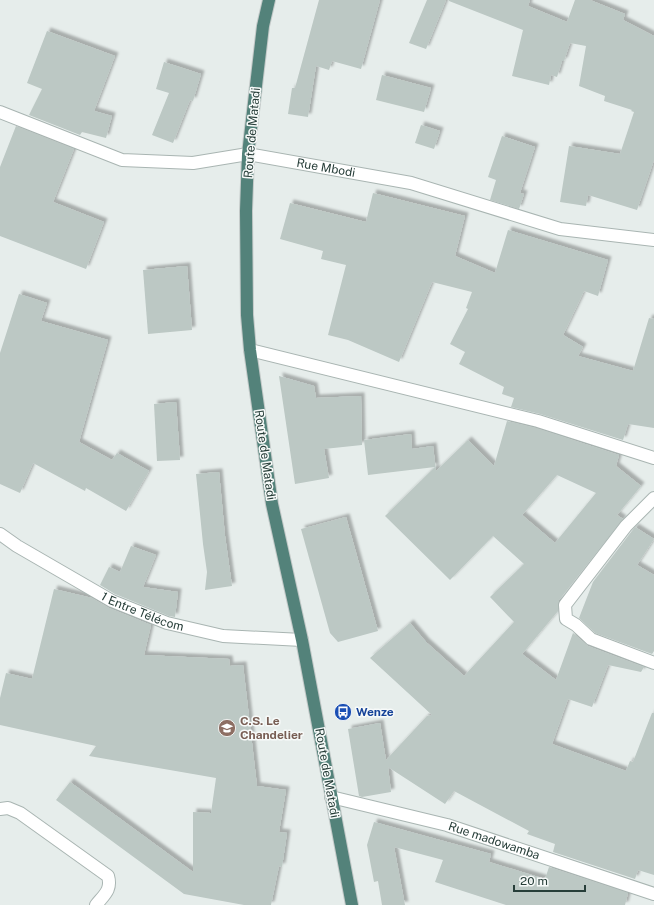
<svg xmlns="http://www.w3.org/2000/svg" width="654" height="905" font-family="'Public Sans',sans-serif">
<defs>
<filter id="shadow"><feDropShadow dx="3.5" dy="-3.5" stdDeviation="1" flood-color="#0004"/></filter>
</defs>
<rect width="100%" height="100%" fill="#e6edeb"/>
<!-- building -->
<g fill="#bcc8c4" fill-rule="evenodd" filter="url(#shadow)">
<path d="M319,0H380L361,69L332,61L329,70L316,66L308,117L288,114L292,88H295Z"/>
<path d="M427,0H446L426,49L409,43Z"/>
<path d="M449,0H530L528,6L567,22L575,0H590L625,14L623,20L654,36V160L637,210L588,195L586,206L560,202L569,146L620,154L634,112L631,111L632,110L604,101L605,96L579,86L586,46L570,43L564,61H562L557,77L551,75L549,85L512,76L523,30L449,1Z"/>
<path d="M47,31L115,56L94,111L112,116L106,138L82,132L80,135L29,115L42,89L27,83Z"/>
<path d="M164,62L201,74L193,101L190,100L173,143L152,135L169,93L156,89Z"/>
<path d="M382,75L431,88L424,112L376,100Z"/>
<path d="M421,125L440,131L434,149L415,143Z"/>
<path d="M16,126L74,149L53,202L104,222L86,269L0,236V167Z"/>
<path d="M502,136L535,147L520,193L524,194L519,209L490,200L496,180L488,177Z"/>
<path d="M373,193L465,216L455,256L495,273L508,230L608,260L598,296L584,291L563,335L583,347L578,356L633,371L649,318L654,319V428L628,424L623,440L540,414L511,407L514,398L502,394L504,387L459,364L465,352L450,344L468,309L466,308L472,292L432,282L399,362L348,340L328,335L346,265L321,259L323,251L280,239L290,203L366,222Z"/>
<path d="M187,266L192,330L148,334L143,270Z"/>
<path d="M19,294L47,303L41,321L108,340L79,442L112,460L117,453L149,471L126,511L86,488L85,491L33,463L20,493L0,484V353Z"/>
<path d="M279,376L314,386L316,398L361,396L362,445L324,449L329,478L295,484Z"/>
<path d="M176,402L180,460L157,461L154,404Z"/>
<path d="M507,421L536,428L619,455L616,466L641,486L617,515L623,519L559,600L558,611L522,654L556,680L573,633L588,646L644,667L641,672L608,665L592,707L568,699L552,744L626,771L630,761L633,762L652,713H654V875L638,870L635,879L553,852L555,844L527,834L529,831L454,791L445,804L388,767L391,792L362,797L359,796L348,729L380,723L386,760L427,716L432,715L370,658L410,623L426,642L464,676L514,622L490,597L524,564L493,536L450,580L385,516L435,467L368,475L364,440L411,434L412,449L433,446L436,471L468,440L494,466ZM557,475L596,493L555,543L522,515Z"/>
<path d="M219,472L225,536L232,586L205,590L207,572L203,544L196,474Z"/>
<path d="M346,517L378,631L338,642L330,633L301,529Z"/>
<path d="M635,527L654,539L637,565L654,575V651L652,654L595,633L579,618L593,582Z"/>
<path d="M131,546L156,555L143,587L178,592L175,617L169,616L115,594L100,585L109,567L120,572Z"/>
<path d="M54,589L92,598L109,608L151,625L144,655L229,659L230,666L243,665L257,786L286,790L279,832L287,833L282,867L279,866L271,905H244L184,894L56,800L70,782L193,872V812L211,813L216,778L89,756L96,746L0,725V698L6,673L32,679Z"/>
<path d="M374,822L491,854L489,862L545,879L549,867L628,893L625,905H506L435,882L443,860L394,847L405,905H382L378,881L374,882L367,845Z"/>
</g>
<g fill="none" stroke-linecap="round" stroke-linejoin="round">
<defs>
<g id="minor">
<path id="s1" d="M0,112L122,160L193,163L248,154L411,183L560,229L654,240"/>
<path d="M250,350L538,421L654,458"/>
<path d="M654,498L626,526L565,605L566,619L576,625L591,639L654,663"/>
<path id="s2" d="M0,534L17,546L112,601L167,623L223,636L302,640"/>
<path id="s3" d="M331,797L447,825L654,894"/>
<path d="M0,809L8,808L20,813L108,876C112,890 104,895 96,905"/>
</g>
<path id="trunk" d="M269,0L263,26L248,154L246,211L247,315L250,350L272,504L302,640L352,905"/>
</defs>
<!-- minor casing -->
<use href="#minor" stroke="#a9b5b2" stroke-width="14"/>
<!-- trunk casing -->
<use href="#trunk" stroke="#c3c9c8" stroke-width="14"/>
<!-- minor -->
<use href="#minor" stroke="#fff" stroke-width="12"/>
<!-- trunk -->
<use href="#trunk" stroke="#53827a" stroke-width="12"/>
</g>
<!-- icons -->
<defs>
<symbol id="bus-disc" viewBox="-11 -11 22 22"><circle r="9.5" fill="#1a4fb4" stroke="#f7faf9"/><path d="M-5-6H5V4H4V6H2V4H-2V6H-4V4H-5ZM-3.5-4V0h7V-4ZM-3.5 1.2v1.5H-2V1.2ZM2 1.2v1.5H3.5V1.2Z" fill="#fff"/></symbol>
<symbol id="school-disc" viewBox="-11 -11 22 22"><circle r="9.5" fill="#8d6e63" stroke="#f7faf9"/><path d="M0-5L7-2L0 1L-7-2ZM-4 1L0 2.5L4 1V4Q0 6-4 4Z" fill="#fff"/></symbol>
</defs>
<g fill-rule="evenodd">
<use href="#bus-disc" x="333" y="702" width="20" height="20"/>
<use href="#school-disc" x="217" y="718" width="20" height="20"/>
</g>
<g text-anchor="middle" stroke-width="3" stroke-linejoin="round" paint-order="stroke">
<!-- street labels -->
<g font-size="12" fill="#273e39" stroke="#f7faf9">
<text transform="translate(252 133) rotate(-85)" y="4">Route de Matadi</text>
<text dy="4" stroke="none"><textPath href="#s1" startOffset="337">Rue Mbodi</textPath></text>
<text transform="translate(265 455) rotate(82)" y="4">Route de Matadi</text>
<text dy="4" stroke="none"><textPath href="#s2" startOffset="163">1 Entre Télécom</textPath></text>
<text transform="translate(327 773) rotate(80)" y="4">Route de Matadi</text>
<text dy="4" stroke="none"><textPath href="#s3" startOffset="169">Rue madowamba</textPath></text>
</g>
<!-- transit labels -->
<g font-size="12" font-weight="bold" fill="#164399" stroke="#f7faf9" text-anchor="start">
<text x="356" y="716">Wenze</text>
</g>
<!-- education labels -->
<g font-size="12" font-weight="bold" fill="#785e54" stroke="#f7faf9" text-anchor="start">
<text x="240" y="725">C.S. Le<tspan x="240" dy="14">Chandelier</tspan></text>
</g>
</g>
<!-- scale -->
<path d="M514 885v6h71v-6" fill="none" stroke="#273e39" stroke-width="2"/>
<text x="520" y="885" font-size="12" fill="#273e39" stroke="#f7faf9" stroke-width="3" paint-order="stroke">20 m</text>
</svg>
